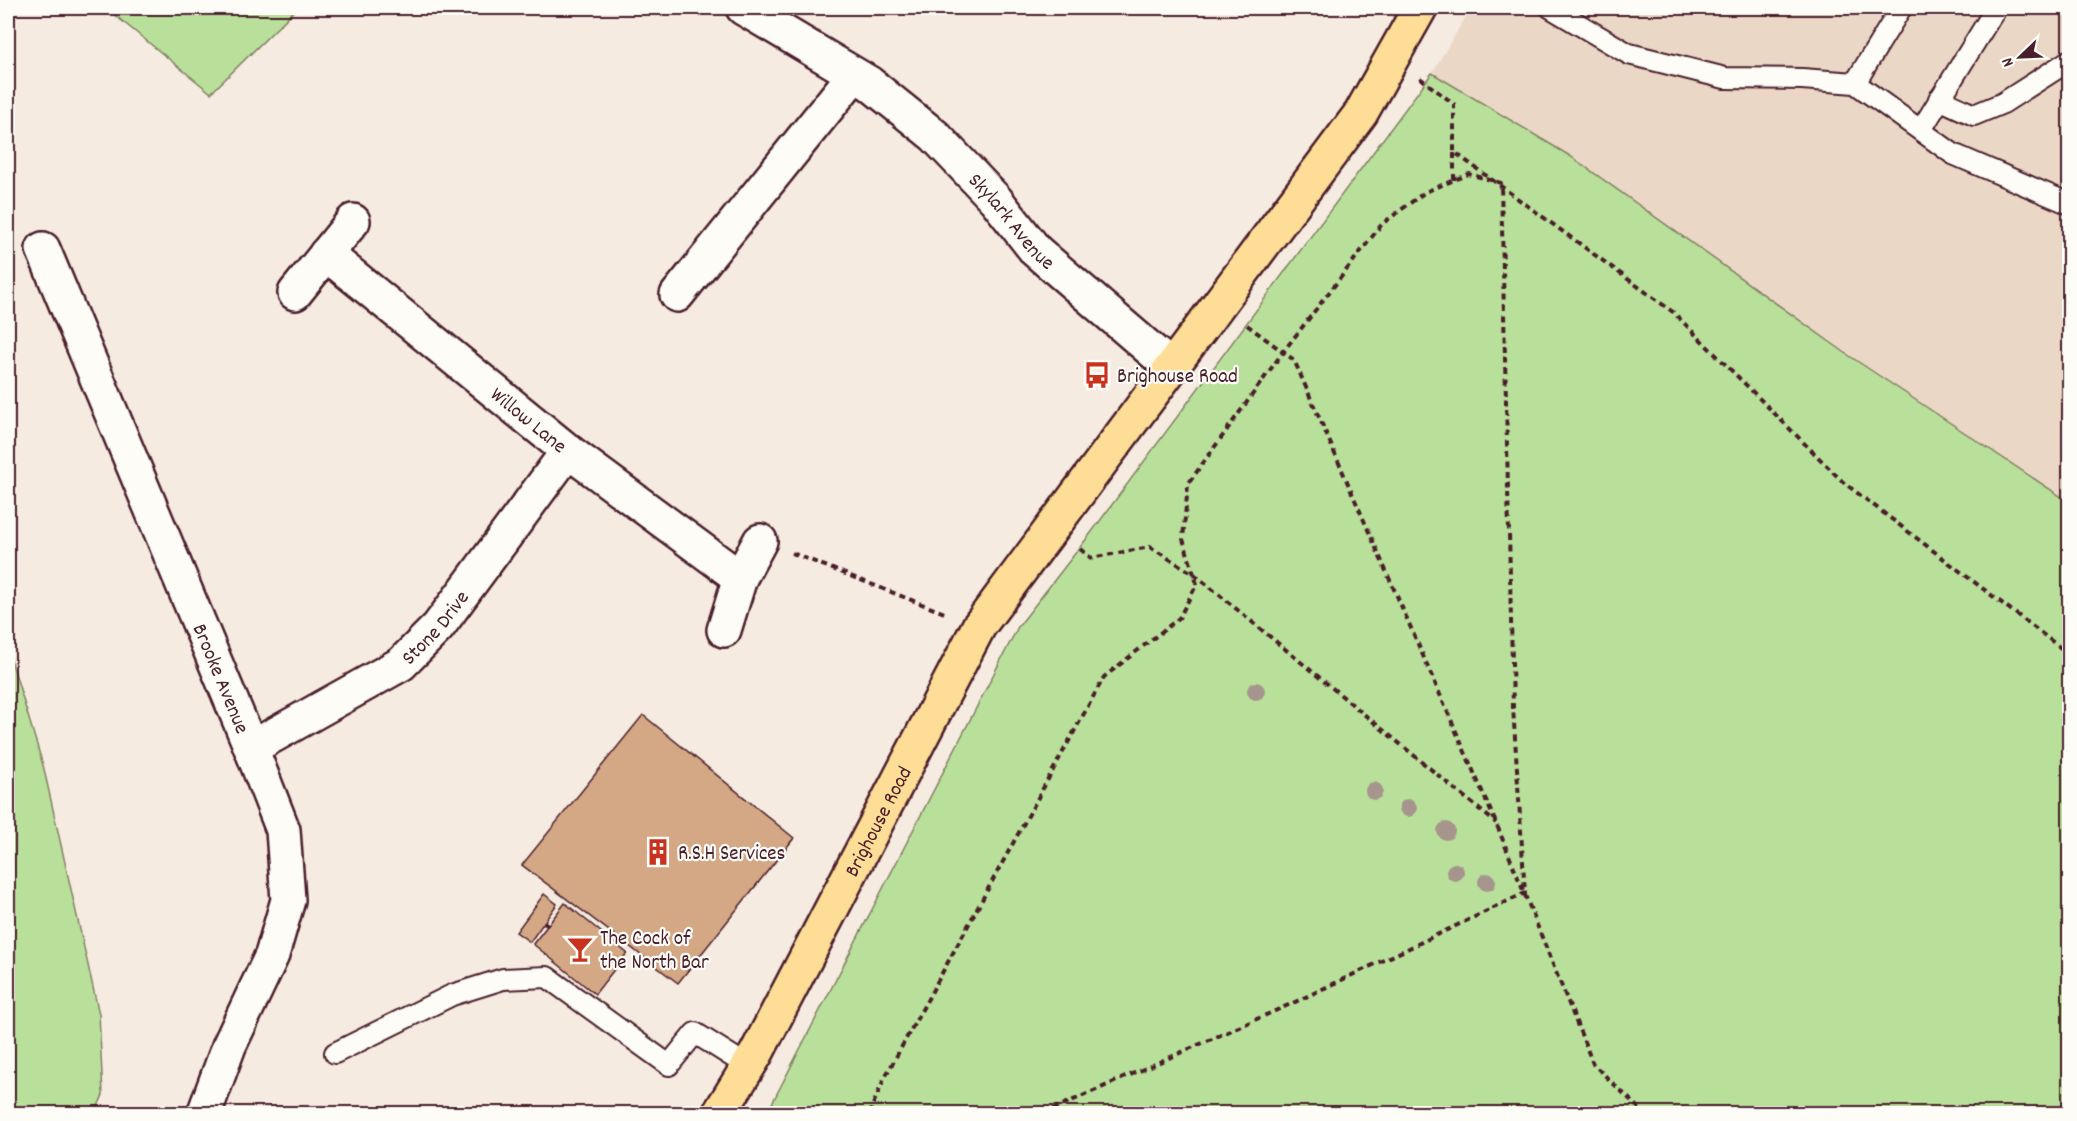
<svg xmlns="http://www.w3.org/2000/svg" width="2077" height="1121" font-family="Dekko,sans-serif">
<rect width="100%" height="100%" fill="#f5ebe0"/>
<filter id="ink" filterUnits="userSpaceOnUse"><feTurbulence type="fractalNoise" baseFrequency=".0167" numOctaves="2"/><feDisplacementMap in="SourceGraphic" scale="12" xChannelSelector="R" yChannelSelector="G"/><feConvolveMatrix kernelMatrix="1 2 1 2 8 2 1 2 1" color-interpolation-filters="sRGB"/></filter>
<g filter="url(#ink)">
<!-- built -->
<path fill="#ebd7c5" d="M1471,8H2069V502L1851,357L1570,156L1432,73Z"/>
<!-- green -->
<g fill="#b9e09b" stroke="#828063" stroke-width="1.5">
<path d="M106,8H297L211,93Z"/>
<path d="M1432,73L1570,156L1851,357L2069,502V1113H767L1018,627L1091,533Z"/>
<path d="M8,650L43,765L99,1014L103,1095L95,1113H8Z"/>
</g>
<!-- building -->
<g fill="#d4a785" stroke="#4a1f2b" stroke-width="1.5">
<path d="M643,715L794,838L678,983L522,865Z"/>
<path d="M544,894L557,904L530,942L516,932Z"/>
<path d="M565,903L627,953L595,994L533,944Z"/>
</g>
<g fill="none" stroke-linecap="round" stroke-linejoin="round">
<defs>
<g id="service">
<path d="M1551,8L1629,54L1725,78L1802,79L1855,83L1953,154L2070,204"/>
<path d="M1855,83L1901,8"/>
<path d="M1939,99L1974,115L2003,103L2070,60"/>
<path d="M1921,130L1996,8"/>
<path d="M335,1053L452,995L503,979L547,977L669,1065L695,1033L749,1067"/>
</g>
<g id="minor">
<path id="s1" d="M743,8L869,83L935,136L996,200L1036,251L1171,367"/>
<path id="s2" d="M43,249L251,748L283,830L288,900L272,955L229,1046L204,1114"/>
<path id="s3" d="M326,254L568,451L740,578"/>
<path d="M295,293L353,221"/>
<path d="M677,295L854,75"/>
<path d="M724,630L740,578L760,541"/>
<path id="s4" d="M251,748L401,664L438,627L568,451"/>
</g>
<g id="primary">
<path id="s5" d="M719,1114L756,1054L979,626L1361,113L1420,8"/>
</g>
</defs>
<!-- service casing -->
<use href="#service" stroke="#4a1f2b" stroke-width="24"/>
<!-- minor casing -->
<use href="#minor" stroke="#4a1f2b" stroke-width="38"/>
<!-- primary casing -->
<use href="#primary" stroke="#4a1f2b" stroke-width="38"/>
<!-- path -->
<g stroke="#4a1f2b" stroke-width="4" stroke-dasharray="6 4.5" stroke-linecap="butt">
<path d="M1420,78L1454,104V152L1673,312L1843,482L2070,655"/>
<path d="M1454,180V153"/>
<path d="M1247,325L1294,360L1496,823L1593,1064L1645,1114"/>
<path d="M1080,549L1091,558L1150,547L1194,574L1496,823"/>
<path d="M792,553L947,614"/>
<path d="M544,922L548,925"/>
<path d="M869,1114L884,1079L1104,677L1179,618L1197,584L1183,539L1188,484L1283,352L1382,224L1425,192L1469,174L1501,183L1513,707L1525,893L1293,1003L1042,1114"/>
</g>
<!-- service -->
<use href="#service" stroke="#fdfcf7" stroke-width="20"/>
<!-- minor -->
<use href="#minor" stroke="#fdfcf7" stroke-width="33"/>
<!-- primary -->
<use href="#primary" stroke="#fedd96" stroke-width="33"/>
</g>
<!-- trees -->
<g fill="#a6958c">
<circle cx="1256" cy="691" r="9"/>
<circle cx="1374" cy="791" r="9"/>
<circle cx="1408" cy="808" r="9"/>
<circle cx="1446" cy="831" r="9"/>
<circle cx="1455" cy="872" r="9"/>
<circle cx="1487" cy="882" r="9"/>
</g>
</g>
<!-- icons -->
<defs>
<symbol id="bus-bare" viewBox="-9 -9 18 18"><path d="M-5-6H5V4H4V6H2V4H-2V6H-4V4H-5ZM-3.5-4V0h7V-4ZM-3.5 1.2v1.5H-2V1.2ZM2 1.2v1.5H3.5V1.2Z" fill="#c8321e" stroke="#fdfcf7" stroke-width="2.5" paint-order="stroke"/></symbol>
<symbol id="building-bare" viewBox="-9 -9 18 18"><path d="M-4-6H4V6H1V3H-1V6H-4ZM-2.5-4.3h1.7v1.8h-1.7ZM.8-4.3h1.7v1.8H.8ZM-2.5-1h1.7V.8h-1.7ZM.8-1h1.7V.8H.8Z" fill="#c8321e" stroke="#fdfcf7" stroke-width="2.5" paint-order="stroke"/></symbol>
<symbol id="bar-bare" viewBox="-9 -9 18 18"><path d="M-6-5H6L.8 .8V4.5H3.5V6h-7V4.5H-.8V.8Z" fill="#c8321e" stroke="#fdfcf7" stroke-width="2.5" paint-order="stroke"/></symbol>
</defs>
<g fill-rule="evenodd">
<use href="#bus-bare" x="1078" y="356" width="38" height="38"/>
<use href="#building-bare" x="639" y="833" width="38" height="38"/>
<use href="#bar-bare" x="561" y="930" width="38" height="38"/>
</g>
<g text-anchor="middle" stroke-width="4.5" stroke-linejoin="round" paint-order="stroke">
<!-- street labels -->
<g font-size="21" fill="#4a1f2b" stroke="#fdfcf7">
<text dy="7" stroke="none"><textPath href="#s1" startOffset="346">Skylark Avenue</textPath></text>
<text dy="7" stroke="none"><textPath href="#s3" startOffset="262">Willow Lane</textPath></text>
<text dy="7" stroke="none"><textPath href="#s4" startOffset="222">Stone Drive</textPath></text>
<text dy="7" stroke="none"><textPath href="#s2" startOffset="465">Brooke Avenue</textPath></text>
<text dy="7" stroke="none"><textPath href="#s5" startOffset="333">Brighouse Road</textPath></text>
</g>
<!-- poi labels -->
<g font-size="21" fill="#4a1f2b" stroke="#fdfcf7" text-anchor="start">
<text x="1117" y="382">Brighouse Road</text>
<text x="678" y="859">R.S.H Services</text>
<text x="600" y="944">The Cock of<tspan x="600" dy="24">the North Bar</tspan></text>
</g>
</g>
<!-- margin -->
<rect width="2077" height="1121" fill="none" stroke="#fdfcf7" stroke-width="30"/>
<rect x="15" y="15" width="2047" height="1091" fill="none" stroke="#4a1f2b" stroke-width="2" filter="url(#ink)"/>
<!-- north arrow -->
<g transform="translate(2020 57) rotate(247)" stroke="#fdfcf7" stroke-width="4.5" paint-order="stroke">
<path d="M0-4.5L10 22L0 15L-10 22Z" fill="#4a1f2b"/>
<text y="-9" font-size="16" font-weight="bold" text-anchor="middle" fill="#4a1f2b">N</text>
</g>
</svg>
